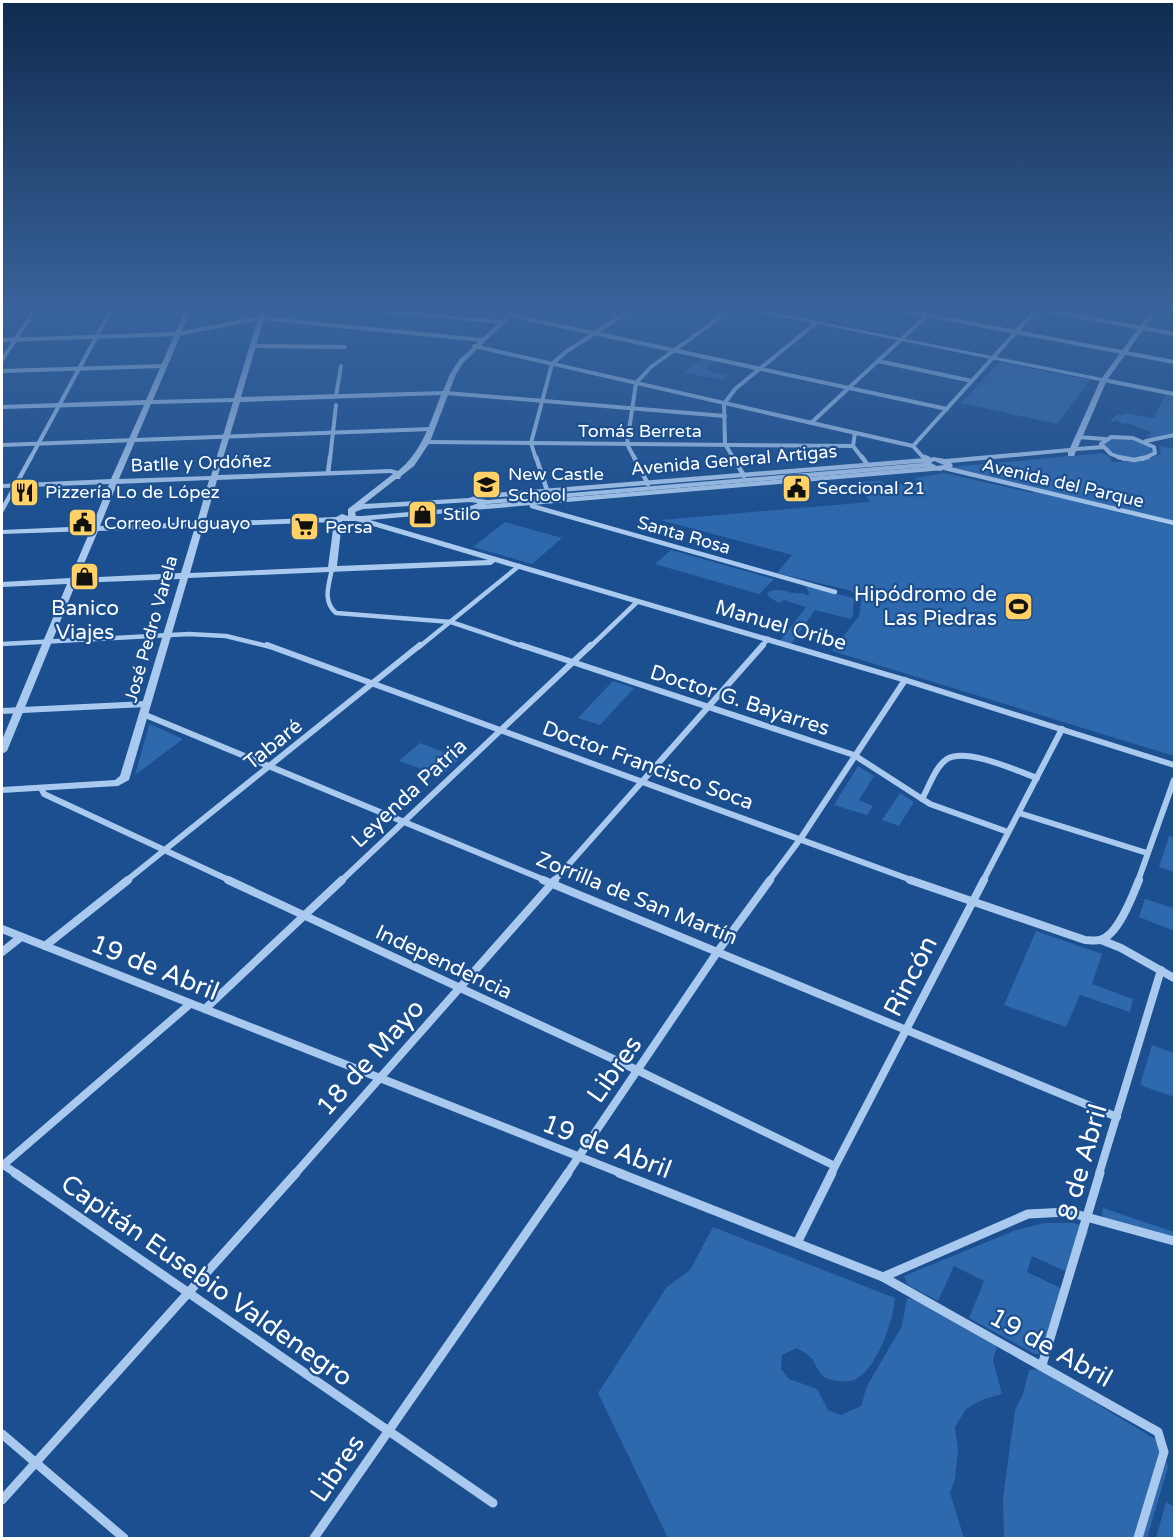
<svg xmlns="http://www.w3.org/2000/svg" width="1176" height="1540" font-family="'Varela Round',sans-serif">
<rect width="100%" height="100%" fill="#1b4f8f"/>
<!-- green -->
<g fill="#2e69ad">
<path d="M702,358L716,361L706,369L714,371L712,373L729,374L722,380L684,372Z"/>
<path d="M999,362L1090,380L1057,424L961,403Z"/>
<path d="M1165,395L1174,396V433L1153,437L1142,436L1150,435L1151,432L1128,423L1123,424L1116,420L1114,422L1110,420L1117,415H1125L1124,413L1154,418Z"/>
<path d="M1118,438C1131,439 1147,439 1153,452C1137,464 1116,457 1103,445L1109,439Z"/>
<path d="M1159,446L1174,448V521L952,467L1102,453L1112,458L1110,459L1112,462L1144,461L1161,454Z"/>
<path d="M944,473L1033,493L1035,491L1174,526V756L832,651L859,616L862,596L848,590L777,573L792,555L660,520L870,502L857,482L880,481L889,486L918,482L915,478Z"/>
<path d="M505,522L562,538L532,564L473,547Z"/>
<path d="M671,550L774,579L759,594L655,564Z"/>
<path d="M805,586L854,598L853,615L851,619L815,610L791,644L780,641L806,607L784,600L779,603L769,597L767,593C780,585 790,596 803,593L808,596L809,592Z"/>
<path d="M613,681L634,688L600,725L578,718Z"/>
<path d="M150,724L183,739L135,775L149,725Z"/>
<path d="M420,743L460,758L441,776L399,761Z"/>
<path d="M858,766L874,776L859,800L873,806L867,815L834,805Z"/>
<path d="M900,793L914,802L899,826L882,820Z"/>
<path d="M1169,836L1174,837V872L1159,867Z"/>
<path d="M1145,899L1174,908V931L1139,917Z"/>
<path d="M1036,931L1102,954L1092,984L1133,999L1130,1012L1080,995L1066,1027L1004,1005Z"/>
<path d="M1152,1045L1174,1053V1097L1140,1085Z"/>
<path d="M1103,1208L1174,1232V1241L1110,1223L1102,1216Z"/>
<path d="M1045,1223H1073L1085,1226L1088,1232L1072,1274L1032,1256L1027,1272L1067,1291L1046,1353L1035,1354L969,1318L984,1281L954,1266L938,1301L908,1285L904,1276L1016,1230Z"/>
<path d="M713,1227L895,1298C894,1319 876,1372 854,1380C846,1383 834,1381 826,1378C818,1374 817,1366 812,1359C809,1355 802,1351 797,1348L782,1355L781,1369L789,1379L817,1389L828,1410L841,1415L861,1406L867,1386L902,1326L907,1298L922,1301L990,1340L997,1347L993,1360L1002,1394L982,1400L966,1409L955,1427L958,1450L955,1479L950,1493L964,1538H668L598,1393L666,1288L690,1270Z"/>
<path d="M1039,1369L1155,1439L1164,1452L1168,1467L1147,1538H1004L1003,1498L1015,1410L1023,1394L1029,1370Z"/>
<path d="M1166,1502L1174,1507V1538H1156Z"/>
</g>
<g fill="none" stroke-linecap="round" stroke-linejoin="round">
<!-- minor-far4 -->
<g stroke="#a9c9ee" stroke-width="4">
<path d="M352,308L502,322"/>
<path d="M890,308L1174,362"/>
<path d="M1035,308L1174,334"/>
<path d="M1161,308L1174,310"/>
<path d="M2,311L89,308"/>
<path d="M510,315L947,409"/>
<path d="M1083,317L1090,308"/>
<path d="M2,340L178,334L260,318L482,340"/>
<path d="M252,346L345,347"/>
<path d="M474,346L913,446"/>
<path d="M2,360L36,308"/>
<path d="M878,361L972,381"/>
<path d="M2,371L164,366"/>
<path d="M1104,380L1174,394"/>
<path d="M446,393L725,416"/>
<path d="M336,396L341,366"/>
<path d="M811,423L935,308"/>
<path d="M855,433L853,446L863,459"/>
<path d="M1078,437L1105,439"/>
<path d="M1146,441L1174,435"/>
<path d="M426,442L853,446"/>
<path d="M2,445L431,429"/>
<path d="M30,459L112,308"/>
<path d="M330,459L336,405"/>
<path d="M536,459L531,443L552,364L567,351L634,308"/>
<path d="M635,459L627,444L636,383L651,367L733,308"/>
<path d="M734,459L725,444L724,404L735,389L816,323"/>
<path d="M929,459L922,456L913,446L1038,308"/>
<path d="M1124,459L1111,454L1101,444L1111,437L1133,438L1154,447L1155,453L1143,459"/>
</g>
<!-- minor-far3 -->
<g stroke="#a9c9ee" stroke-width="4.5">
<path d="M536,457L548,493"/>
<path d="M634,457L648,484"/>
<path d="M733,457L744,476"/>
<path d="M862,457L867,464"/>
<path d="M925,457L929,459"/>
<path d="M1118,457L1134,460L1148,457"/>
<path d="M945,468L1174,523"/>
<path d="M328,473L330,457"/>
<path d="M470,500L484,496L928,460"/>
<path d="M532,506L835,592"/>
<path d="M471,508L941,468"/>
<path d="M2,510L31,457"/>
<path d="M332,569C329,584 322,601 336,613L451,622L525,647"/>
<path d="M2,644L189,634L226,636L271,647"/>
<path d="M419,647L519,566"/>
<path d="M590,647L637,602"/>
<path d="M761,647L768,639"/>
</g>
<!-- minor-far2 -->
<g stroke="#a9c9ee" stroke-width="6">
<path d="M267,645L914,881"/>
<path d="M521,645L854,755L930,804L1008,832"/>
<path d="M2,711L146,704"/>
<path d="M143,714L547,881"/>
<path d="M41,788L44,794L231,881"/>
<path d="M922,799C929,787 935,767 947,759C966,747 1017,771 1037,778"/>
<path d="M1019,813L1147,853"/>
<path d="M126,881L420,645"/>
<path d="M341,881L591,645"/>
<path d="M554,881L763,645"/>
<path d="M769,881L801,838L905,680"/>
<path d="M983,881L1062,729"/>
<path d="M1138,881L1174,780"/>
</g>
<!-- minor-far1 -->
<g stroke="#a9c9ee" stroke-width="8">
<path d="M228,880L639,1071L835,1166"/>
<path d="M543,880L1117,1117"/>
<path d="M910,880L1085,940C1089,940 1095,941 1100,940C1118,936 1133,895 1139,880"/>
<path d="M2,929L623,1174"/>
<path d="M1101,940L1121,948L1174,978"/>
<path d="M45,946L128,880"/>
<path d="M2,952L21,937"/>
<path d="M205,1009L342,880"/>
<path d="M2,1164L17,1174"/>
<path d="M2,1166L190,1004"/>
<path d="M295,1174L555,880"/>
<path d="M567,1174L718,951L770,880"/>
<path d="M831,1174L984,880"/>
<path d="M1099,1174L1161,970"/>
</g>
<!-- minor -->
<g stroke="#a9c9ee" stroke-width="9">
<path d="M15,1173L493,1503"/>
<path d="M619,1173L883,1277L1158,1432L1164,1452L1138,1538"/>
<path d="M797,1243L832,1173"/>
<path d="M883,1277L1028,1214L1068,1212L1174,1241"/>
<path d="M1042,1365L1100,1173"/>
<path d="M2,1434L124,1538"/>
<path d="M2,1500L296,1173"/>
<path d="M314,1538L568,1173"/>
</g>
<!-- tertiary -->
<path fill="#a9c9ee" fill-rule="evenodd" d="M186,308H192L153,400L234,398L261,308H267L241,397L443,391L450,374L459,360L514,308H520L464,362L456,374L430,442L414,466L401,476L400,479H396L364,504L470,498L488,500L922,463L933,457L945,459L1070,448L1100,381L739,308H751L1102,378L1153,308H1159L1107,380L1078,447L1101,445H1104V449L1076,451L1074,456H1068V452L951,463L953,465L952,467L940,471L927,467L488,504L470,511L370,520L908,678L1174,762V768L902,682L495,562L491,565L188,578L129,780L118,786L2,793V787L115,780L120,776L180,579L76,583L7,751L2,754V740L67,584L2,587V582L70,578L90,531L2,534V530L92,526L109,484L2,488V484L111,479L144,405L2,409V405L146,400ZM441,395C430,423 422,452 398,471L391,469L218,475L240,402ZM233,402L211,476L119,479L151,404ZM934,461L944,465L937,466L931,463ZM390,473L393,474L348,509V516L342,514L336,517L205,522L217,480ZM209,480L197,522L100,526L117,484ZM470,502L478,503L469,507L362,516H356L355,512L363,509ZM342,521H356L488,560L337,566ZM334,522L328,567L190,573L203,527ZM195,527L181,573L78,578L98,531Z"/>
</g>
<!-- sky -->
<linearGradient id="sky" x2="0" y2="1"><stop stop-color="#0f2b4f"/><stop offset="0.59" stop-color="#39639b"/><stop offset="1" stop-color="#39639b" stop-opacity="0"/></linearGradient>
<rect width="1176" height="524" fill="url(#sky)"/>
<!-- icons -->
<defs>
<symbol id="school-square" viewBox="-11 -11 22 22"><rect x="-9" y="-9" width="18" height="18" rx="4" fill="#ffd166" stroke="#1b4f8f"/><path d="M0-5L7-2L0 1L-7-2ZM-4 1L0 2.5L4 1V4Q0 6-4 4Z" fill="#111"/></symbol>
<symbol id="civic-square" viewBox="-11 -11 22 22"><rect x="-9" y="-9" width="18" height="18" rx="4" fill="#ffd166" stroke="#1b4f8f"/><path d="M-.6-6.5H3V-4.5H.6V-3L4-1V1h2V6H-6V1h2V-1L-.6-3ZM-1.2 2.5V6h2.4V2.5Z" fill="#111"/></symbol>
<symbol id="restaurant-square" viewBox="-11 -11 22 22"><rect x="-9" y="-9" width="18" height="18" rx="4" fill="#ffd166" stroke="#1b4f8f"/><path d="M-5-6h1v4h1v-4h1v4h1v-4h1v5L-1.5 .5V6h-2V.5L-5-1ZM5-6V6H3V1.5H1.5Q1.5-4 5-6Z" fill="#111"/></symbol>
<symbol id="shop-square" viewBox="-11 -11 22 22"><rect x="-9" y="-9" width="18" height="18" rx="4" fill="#ffd166" stroke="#1b4f8f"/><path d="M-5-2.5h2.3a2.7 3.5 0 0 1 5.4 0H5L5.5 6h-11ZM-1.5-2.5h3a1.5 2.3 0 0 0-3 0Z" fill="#111"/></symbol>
<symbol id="supermarket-square" viewBox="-11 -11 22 22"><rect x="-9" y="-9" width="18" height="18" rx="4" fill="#ffd166" stroke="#1b4f8f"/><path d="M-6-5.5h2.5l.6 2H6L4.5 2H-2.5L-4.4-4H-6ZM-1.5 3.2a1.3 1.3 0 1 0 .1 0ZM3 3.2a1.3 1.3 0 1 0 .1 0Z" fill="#111"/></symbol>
<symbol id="stadium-square" viewBox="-11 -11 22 22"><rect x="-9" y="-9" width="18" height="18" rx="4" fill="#ffd166" stroke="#1b4f8f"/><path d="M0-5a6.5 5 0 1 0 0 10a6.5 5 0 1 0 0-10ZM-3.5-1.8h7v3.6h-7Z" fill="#111"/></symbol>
</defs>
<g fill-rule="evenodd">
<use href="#school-square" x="470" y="468" width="33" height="33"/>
<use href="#civic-square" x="780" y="472" width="33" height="33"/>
<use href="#restaurant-square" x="8" y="476" width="33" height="33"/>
<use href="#shop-square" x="406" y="498" width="33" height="33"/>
<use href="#civic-square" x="66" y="506" width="33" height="33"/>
<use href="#supermarket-square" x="288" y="510" width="33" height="33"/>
<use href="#shop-square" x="68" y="560" width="33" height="33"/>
<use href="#stadium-square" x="1002" y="590" width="33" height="33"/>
</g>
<g text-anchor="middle" stroke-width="4.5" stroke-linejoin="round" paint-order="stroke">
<!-- far-street labels -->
<g font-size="18" fill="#fff" stroke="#1b4f8f">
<text x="640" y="437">Tomás Berreta</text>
<text transform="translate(734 460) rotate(-5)" y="6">Avenida General Artigas</text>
<text transform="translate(201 463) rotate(-2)" y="6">Batlle y Ordóñez</text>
<text transform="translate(1063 483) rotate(13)" y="6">Avenida del Parque</text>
<text transform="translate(684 535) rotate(16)" y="6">Santa Rosa</text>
<text transform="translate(151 629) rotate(-74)" y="6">José Pedro Varela</text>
</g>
<!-- far-poi labels -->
<g font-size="18" fill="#fff" stroke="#1b4f8f" text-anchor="start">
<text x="508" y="480">New Castle<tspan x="508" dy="21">School</tspan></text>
<text x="817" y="494">Seccional 21</text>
<text x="45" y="498">Pizzería Lo de López</text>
<text x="443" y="520">Stilo</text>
<text x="104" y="529">Correo Uruguayo</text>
<text x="325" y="533">Persa</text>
</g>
<!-- poi labels -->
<g font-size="21" fill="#fff" stroke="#1b4f8f" text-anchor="end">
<text x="997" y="601">Hipódromo de<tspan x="997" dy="24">Las Piedras</tspan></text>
<text x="85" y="615" text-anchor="middle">Banico<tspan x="85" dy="24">Viajes</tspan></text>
</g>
<!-- street labels -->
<g font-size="21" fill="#fff" stroke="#1b4f8f">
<text transform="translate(781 625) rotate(16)" y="7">Manuel Oribe</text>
<text transform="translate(740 700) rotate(18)" y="7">Doctor G. Bayarres</text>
<text transform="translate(273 744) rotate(-39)" y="7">Tabaré</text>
<text transform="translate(648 765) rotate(20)" y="7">Doctor Francisco Soca</text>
<text transform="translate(409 793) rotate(-43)" y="7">Leyenda Patria</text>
<text transform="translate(637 898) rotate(22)" y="7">Zorrilla de San Martín</text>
<text transform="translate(444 962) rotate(25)" y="7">Independencia</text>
</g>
<!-- near-street labels -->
<g font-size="26" fill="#fff" stroke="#1b4f8f">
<text transform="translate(155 967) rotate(22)" y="9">19 de Abril</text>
<text transform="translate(910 976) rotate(-63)" y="9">Rincón</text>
<text transform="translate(370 1057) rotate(-48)" y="9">18 de Mayo</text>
<text transform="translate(614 1069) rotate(-55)" y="9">Libres</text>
<text transform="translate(607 1146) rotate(21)" y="9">19 de Abril</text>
<text transform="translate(1082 1162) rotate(-74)" y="9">8 de Abril</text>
<text transform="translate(207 1280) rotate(35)" y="9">Capitán Eusebio Valdenegro</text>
<text transform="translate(1051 1347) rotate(29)" y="9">19 de Abril</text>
<text transform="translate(337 1468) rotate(-56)" y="9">Libres</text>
</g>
</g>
<!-- border -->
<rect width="1176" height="1540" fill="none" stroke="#ffffff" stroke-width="6"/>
</svg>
